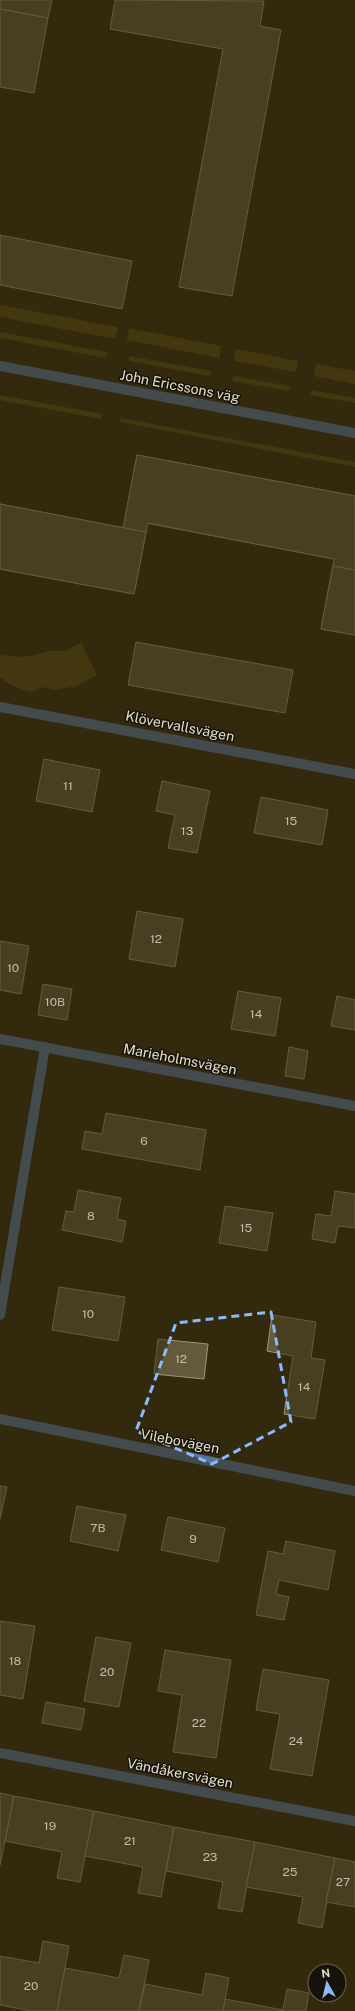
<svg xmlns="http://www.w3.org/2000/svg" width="355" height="2011" font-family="'Public Sans',sans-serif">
<rect width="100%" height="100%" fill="#332a0e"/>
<!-- green -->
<g fill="#584811">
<path d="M0,305L118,327L115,339L0,317Z"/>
<path d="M129,328L221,346L219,358L127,340Z"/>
<path d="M0,332L107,352L106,358L0,338Z"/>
<path d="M236,349L298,361L296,372L234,361Z"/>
<path d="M129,356L211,371L210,376L129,361Z"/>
<path d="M316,364L355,371V384L314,376Z"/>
<path d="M233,376L290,386L289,391L232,381Z"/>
<path d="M311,390L355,398V403L311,395Z"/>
<path d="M0,395L102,414L101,419L0,400Z"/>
<path d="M121,418L355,462V467L120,422Z"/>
<path d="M81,642L97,675L77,686L53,690L44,687L30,692L12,686L0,677V655L24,657L51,651H66Z"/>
</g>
<!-- building -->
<g fill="#63593c" stroke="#9f9576">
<path d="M0,0H52L48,18L0,9Z"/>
<path d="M115,0L264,1L260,26L281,30L232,296L179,287L223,49L110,29Z"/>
<path d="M0,9L48,18L34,93L0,87Z"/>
<path d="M0,235L132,261L122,309L0,285Z"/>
<path d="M137,455L355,496V563L125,519Z"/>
<path d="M137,455L355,496V635L321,629L334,559L148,523L134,594L0,569V504L123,528Z"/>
<path d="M0,504L146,532L134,594L0,569Z"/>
<path d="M333,566L355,570V635L321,629Z"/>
<path d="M136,642L293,670L285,713L128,685Z"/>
<path d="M44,759L100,770L92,812L36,801Z"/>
<path d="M162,781L210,791L197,853L168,848L175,815L156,811Z"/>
<path d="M261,797L328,810L322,845L254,833Z"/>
<path d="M137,911L183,919L175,967L129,959Z"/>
<path d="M0,941L29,946L21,994L0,990Z"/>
<path d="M43,984L72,989L67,1020L38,1015Z"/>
<path d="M238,991L281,998L275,1036L231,1029Z"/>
<path d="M337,996L355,1000V1030L331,1026Z"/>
<path d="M289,1047L308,1051L304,1079L285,1076Z"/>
<path d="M106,1113L206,1130L200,1170L82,1149L85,1131L102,1134Z"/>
<path d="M78,1190L121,1198L117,1219L126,1221L122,1242L62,1230L66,1211L74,1212Z"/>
<path d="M335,1191L355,1194V1228L338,1226L335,1243L312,1239L316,1214L331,1216Z"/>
<path d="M225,1206L273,1213L267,1251L219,1243Z"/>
<path d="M59,1287L125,1297L118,1341L52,1330Z"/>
<path d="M272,1315L316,1322L311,1358L325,1360L315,1419L284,1414L293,1356L267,1351Z"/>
<path d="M158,1339L208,1344L204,1379L154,1374Z"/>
<path d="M0,1486L7,1487L0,1519Z"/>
<path d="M77,1506L126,1515L118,1551L70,1541Z"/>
<path d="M168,1517L225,1528L218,1562L161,1550Z"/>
<path d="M286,1541L335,1551L328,1590L279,1580L276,1594L289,1597L284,1620L256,1615L268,1551L283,1554Z"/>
<path d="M0,1621L35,1626L23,1699L0,1695Z"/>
<path d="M96,1637L131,1643L119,1707L84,1701Z"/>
<path d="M165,1650L231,1660L216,1758L173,1752L182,1695L158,1691Z"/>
<path d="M263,1669L329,1680L312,1776L270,1769L280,1714L256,1710Z"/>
<path d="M46,1702L85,1709L81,1730L42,1723Z"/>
<path d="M0,1793L14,1796L0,1865Z"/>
<path d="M14,1796L94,1811L80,1882L57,1878L62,1852L5,1841Z"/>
<path d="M94,1811L174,1827L161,1897L138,1893L143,1867L85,1856Z"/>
<path d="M174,1827L255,1842L242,1912L218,1908L223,1882L166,1871Z"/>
<path d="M255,1842L335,1858L322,1928L298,1923L303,1897L246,1887Z"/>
<path d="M335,1858L355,1862V1907L326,1902Z"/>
<path d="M43,1941L69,1946L57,2011H31L0,2005V1956L39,1963Z"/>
<path d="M124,1955L149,1960L139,2011H57L65,1968L119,1978Z"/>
<path d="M206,1973L229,1978L223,2011H139L145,1984L202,1995Z"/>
<path d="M287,1989L309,1993L306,2011H223L225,1999L283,2010Z"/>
</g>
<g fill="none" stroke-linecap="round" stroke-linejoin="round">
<!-- minor -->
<g stroke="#57749c" stroke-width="10">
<path d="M0,366L355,433"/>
<path d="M0,707L355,774"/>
<path d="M0,1039L355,1106"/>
<path d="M0,1315L45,1047"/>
<path d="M0,1419L355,1491"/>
<path d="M0,1753L355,1821"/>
</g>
</g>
<!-- marked area -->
<path d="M0 0H355V2011H0ZM271,1312L291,1422L212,1464L136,1431L176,1323Z" fill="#332a0e" fill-opacity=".55" fill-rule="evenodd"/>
<path fill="none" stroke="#8abafc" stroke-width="3" stroke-dasharray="8 5" stroke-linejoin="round" d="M271,1312L291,1422L212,1464L136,1431L176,1323Z"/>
<g text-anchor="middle" stroke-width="3" stroke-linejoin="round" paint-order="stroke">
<!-- number labels -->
<g font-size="12" fill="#c3bca9">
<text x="68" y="790">11</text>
<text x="291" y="825">15</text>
<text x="187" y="835">13</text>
<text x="156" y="943">12</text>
<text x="13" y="972">10</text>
<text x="55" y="1006">10B</text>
<text x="256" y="1018">14</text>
<text x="144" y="1145">6</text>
<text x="91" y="1220">8</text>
<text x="246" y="1232">15</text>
<text x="88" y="1318">10</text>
<text x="181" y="1363">12</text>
<text x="304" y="1391">14</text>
<text x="98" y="1532">7B</text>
<text x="193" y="1543">9</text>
<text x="15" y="1665">18</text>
<text x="107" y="1676">20</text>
<text x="199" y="1727">22</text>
<text x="296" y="1745">24</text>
<text x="50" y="1830">19</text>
<text x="130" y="1845">21</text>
<text x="210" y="1861">23</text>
<text x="290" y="1876">25</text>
<text x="343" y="1886">27</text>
<text x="31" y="1990">20</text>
</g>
<!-- street labels -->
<g font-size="14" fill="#e3ddcd" stroke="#171308">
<text transform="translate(180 386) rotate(11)" y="5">John Ericssons väg</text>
<text transform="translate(180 726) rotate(11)" y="5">Klövervallsvägen</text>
<text transform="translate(180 1059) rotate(11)" y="5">Marieholmsvägen</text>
<text transform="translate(180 1441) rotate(11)" y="5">Vilebovägen</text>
<text transform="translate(180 1773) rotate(11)" y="5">Vändåkersvägen</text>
</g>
</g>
<!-- north arrow -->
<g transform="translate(327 1983) rotate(352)"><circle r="19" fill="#171308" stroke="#696457"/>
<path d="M0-3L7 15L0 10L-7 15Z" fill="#8abafc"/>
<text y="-6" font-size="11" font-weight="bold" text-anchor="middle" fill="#e3ddcd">N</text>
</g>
</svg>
